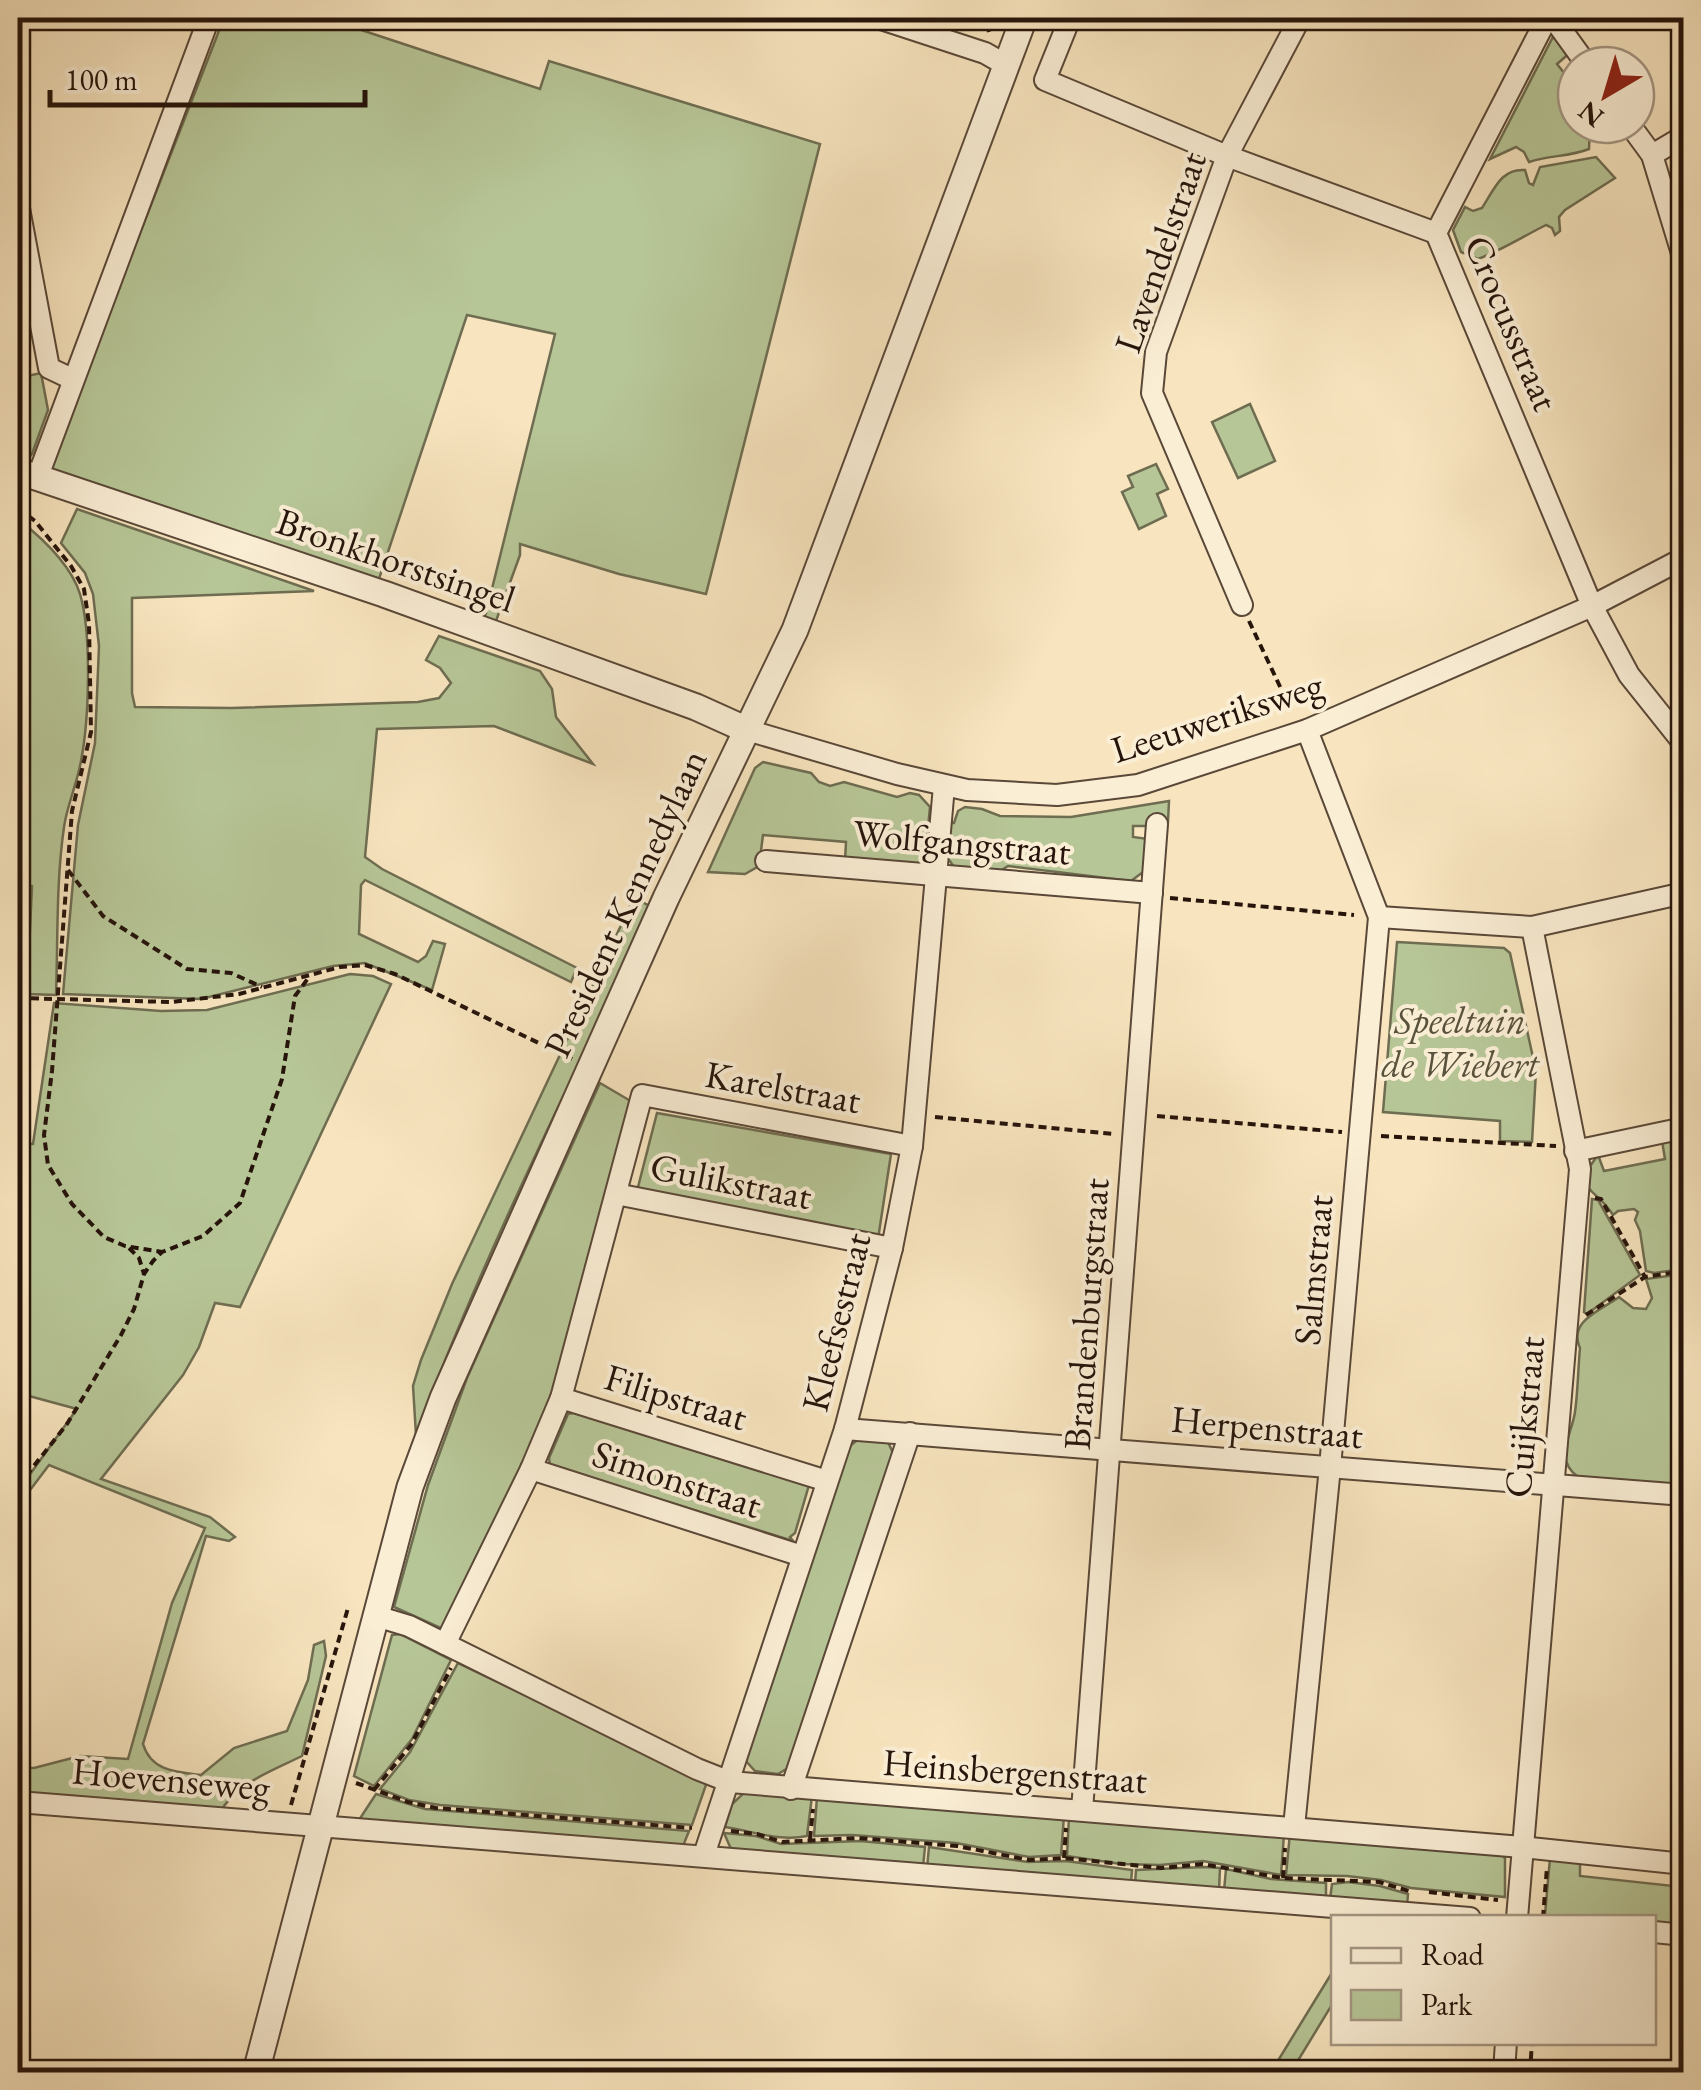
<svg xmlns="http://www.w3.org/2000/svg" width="1701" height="2090" font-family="'EB Garamond',serif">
<rect width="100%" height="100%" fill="#f8e5bf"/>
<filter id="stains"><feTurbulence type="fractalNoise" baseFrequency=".002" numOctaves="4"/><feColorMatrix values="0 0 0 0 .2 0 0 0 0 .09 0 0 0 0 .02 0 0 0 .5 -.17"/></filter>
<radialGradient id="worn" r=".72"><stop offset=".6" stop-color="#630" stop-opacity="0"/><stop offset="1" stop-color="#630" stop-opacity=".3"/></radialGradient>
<!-- green -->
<g fill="#b7c697" stroke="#6e6d51" stroke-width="2.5">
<path d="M224,18H325L540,89L549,61L820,144L706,594L619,574L520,544V555L496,621L485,617L555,334L467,315L379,579L51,470L49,466Z"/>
<path d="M1556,31L1572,51L1557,64L1576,88V125H1590L1589,149C1569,157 1550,155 1529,162L1524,152L1516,147L1490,159Z"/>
<path d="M1596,157L1615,178L1565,210L1559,217L1560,231L1555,235L1552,228L1546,225C1522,237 1502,250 1478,259L1461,252L1453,230L1465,207L1473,211L1482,208C1494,190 1501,168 1525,170L1529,183L1533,185L1540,167Z"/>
<path d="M41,373L48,410L32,454L25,462L18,460V378Z"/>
<path d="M1250,404L1275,461L1238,478L1212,422Z"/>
<path d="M1156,464L1168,489L1157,494L1166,516L1139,529L1122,492L1133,487L1128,476Z"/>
<path d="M77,509L314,591L132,598V693L135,707L232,708L418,702L439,698L451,683L440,668L426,660L439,636L540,671L552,689L556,717L593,764L494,726L377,729L365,857L382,869L577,968L571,982L365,880L361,885L359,934L418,962L426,956L433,941L445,944L432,990L365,963L333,966L201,999L63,994L78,825L95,743L99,646L93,594L85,573L61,543Z"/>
<path d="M18,519C41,537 71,565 80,594C92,634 89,720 81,761C77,784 67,805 64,827C56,882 58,940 56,995L27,994L32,886L18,884Z"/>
<path d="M763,762L811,773L819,782L830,786L844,782L897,797L910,793L919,795L930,807L926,848L921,856L923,861L918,865L845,861L846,842L763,835L759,866L745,874L708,872L755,768Z"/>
<path d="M1169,801L1168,822L1149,821L1148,826H1133V837L1148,839L1143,872L1131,881L1008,866L997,873L954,867L947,857L950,823H954L958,811L965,807L982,809L1000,816L1071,817Z"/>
<path d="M632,902L644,903L653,908C571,1082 483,1255 416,1435L413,1386L421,1360L452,1284Z"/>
<path d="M1397,942L1504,948L1510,953L1536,1071L1532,1142L1500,1141V1121L1383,1112Z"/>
<path d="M350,974L373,976L391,984L240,1307L215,1303L199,1347L183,1375L101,1479L210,1517L235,1537L229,1541L206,1536L143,1744C151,1771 176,1772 201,1775L234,1748L287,1731L308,1680L314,1645L324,1641L326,1656L302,1756C272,1771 238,1782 220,1812L18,1796V1767L34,1768L80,1756L128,1759L172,1603L205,1528L49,1465L18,1506V1491L77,1409L18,1393V1143L33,1144L54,1003L161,1011L207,1010Z"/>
<path d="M600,1083L634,1103L562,1378L445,1630L394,1607L428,1485L467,1378Z"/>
<path d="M657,1113L891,1154L878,1239L637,1191Z"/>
<path d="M1680,1138L1683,1140V1269L1654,1273L1646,1271L1640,1231L1635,1220L1638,1212L1634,1209L1618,1211L1613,1215C1603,1199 1596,1198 1587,1186L1588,1169L1598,1155L1604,1171L1665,1159L1662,1141Z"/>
<path d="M1592,1199L1598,1200L1640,1275L1587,1314L1584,1312Z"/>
<path d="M1683,1274V1486L1578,1477C1553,1459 1572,1434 1575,1412C1578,1391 1578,1369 1580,1348C1568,1321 1600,1311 1619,1297L1633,1308L1646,1309L1652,1298L1646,1279Z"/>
<path d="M577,1412L809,1485L795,1533L790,1537L793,1541L550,1465L549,1458L568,1414Z"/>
<path d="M860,1438L887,1440L894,1455L788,1768L778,1774L755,1771L745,1760L846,1449Z"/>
<path d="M400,1634L451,1660L412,1739L374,1786L354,1776L392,1635Z"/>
<path d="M458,1663L707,1782L692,1825L440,1805L409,1800L380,1789L410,1752Z"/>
<path d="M745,1792L812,1796L807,1836C780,1842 752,1831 725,1827L732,1804Z"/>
<path d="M376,1794L425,1809L689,1831L683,1846L359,1820Z"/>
<path d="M817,1797L1064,1816L1061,1855L1029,1857L956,1843L852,1835L814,1836Z"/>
<path d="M1069,1817L1284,1834L1281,1875L1203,1861L1160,1865L1121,1864L1067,1856Z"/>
<path d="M724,1833L756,1836L781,1844L860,1841L925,1847L923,1867L731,1849Z"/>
<path d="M1290,1833L1500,1854L1505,1858V1897L1411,1888L1381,1880L1347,1876L1286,1875Z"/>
<path d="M929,1847L1028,1862L1066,1861L1132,1870L1131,1883L927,1868Z"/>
<path d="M1550,1858L1580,1861V1876L1683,1887V1926L1654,1924V1918L1545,1915Z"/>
<path d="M1204,1867L1220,1868L1219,1891L1135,1884L1136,1870Z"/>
<path d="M1226,1869L1271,1879L1326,1883V1900L1224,1891Z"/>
<path d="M1348,1882L1380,1886L1408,1894L1407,1906L1330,1899L1332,1884Z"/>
<path d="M1333,1971V2003L1291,2072H1271Z"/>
</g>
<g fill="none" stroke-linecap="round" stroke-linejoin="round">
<defs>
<g id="minor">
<path d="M878,18L985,53L1006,65"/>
<path d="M1070,18L1045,80L1227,156L1436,233L1592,606L1629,675L1684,744"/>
<path d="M1553,18L1587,65"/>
<path d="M1630,125L1652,155L1684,260"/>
<path d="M1652,155L1684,136"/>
<path d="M18,203L49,368L72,379"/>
<path d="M1436,233L1547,18"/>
<path d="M38,476L209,18"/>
<path d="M1242,605L1152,393L1156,352L1227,156L1300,18"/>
<path d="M747,730L897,774L967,790L1057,795L1138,785L1307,730L1592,606L1684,558"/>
<path d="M766,861L1152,893"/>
<path d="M1379,917L1532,927L1684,893"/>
<path d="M1575,1151L1684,1128"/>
<path d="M616,1194L892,1248"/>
<path d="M561,1398L827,1481"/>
<path d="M845,1429L1684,1495"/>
<path d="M531,1469L802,1556"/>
<path d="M376,1616L409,1626L697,1769L730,1782L1522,1847L1684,1864"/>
<path d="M445,1644L531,1469L561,1398L642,1095L912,1146"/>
<path d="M791,1789L910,1433"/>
<path d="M18,1802L1470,1918"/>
<path d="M1082,1810L1157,824"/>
<path d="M1294,1827L1330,1467L1379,917L1307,730"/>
<path d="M704,1855L845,1429L892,1248L912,1146L944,786"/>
<path d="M1517,1918L1580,1169L1532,927"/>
<path d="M1654,1932L1684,1935"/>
<path d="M1504,2072L1506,2042"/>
</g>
<g id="tertiary">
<path d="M18,471L384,594L696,707L747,730"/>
<path d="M256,2072L410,1487L443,1398L666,898L795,630L1024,18"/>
</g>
</defs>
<!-- minor casing -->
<use href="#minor" stroke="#5a4838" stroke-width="24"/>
<!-- tertiary casing -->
<use href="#tertiary" stroke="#5a4838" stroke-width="29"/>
<!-- path -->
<g stroke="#26140b" stroke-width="4" stroke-dasharray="8 5" stroke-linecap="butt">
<path d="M985,18L989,32"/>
<path d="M18,508L35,521L71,566L84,589L89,624L91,732L72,811L52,1071L44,1135L48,1165L72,1204L104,1237L125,1246L162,1252"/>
<path d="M1249,621L1292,712"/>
<path d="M68,870L103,916L187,969L231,973L262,987"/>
<path d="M1170,898L1354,915"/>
<path d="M18,998L171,1002L239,994L340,967L365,965L395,974L572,1059"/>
<path d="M1157,1116L1342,1132"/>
<path d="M935,1117L1114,1134"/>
<path d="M1381,1136L1556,1146"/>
<path d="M1595,1198L1601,1199L1645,1277"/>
<path d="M129,1248L139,1258L144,1274"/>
<path d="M1586,1315L1645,1277L1684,1271"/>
<path d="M18,1486L67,1424L121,1335L134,1309L144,1274L153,1261L162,1252L203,1236L240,1203L282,1079L295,996L309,977"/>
<path d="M356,1783L408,1802L436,1808L692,1828"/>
<path d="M374,1790L411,1745L451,1668"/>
<path d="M291,1805L348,1608"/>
<path d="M731,1831L757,1834L782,1842L857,1838L957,1846L1029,1860L1064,1858L1161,1868L1202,1864L1283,1878L1379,1882L1409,1891"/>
<path d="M810,1839L813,1809"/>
<path d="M1064,1858L1066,1828"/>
<path d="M1283,1878L1285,1848"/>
<path d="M1429,1892L1498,1900"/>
<path d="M1543,1918L1547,1867"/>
<path d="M1530,2072L1532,2042"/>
</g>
<!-- minor -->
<use href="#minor" stroke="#faeed5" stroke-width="20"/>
<!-- tertiary -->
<use href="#tertiary" stroke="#faeed5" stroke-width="25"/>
</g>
<g text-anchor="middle" stroke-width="8" stroke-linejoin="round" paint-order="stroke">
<!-- street labels -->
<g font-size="38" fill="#26140b" stroke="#faeed5">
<text transform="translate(1160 252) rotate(-71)" y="13">Lavendelstraat</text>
<text transform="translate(1512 323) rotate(67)" y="13">Crocusstraat</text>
<text transform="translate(396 560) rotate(19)" y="13">Bronkhorstsingel</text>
<text transform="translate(1217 717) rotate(-18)" y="13">Leeuweriksweg</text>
<text transform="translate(962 842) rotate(5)" y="13">Wolfgangstraat</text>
<text transform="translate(625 903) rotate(-65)" y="13">President Kennedylaan</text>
<text transform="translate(783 1087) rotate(10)" y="13">Karelstraat</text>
<text transform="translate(731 1181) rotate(11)" y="13">Gulikstraat</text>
<text transform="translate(1313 1270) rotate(-85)" y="13">Salmstraat</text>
<text transform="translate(1086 1314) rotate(-86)" y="13">Brandenburgstraat</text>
<text transform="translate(836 1322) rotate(-76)" y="13">Kleefsestraat</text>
<text transform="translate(676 1397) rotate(17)" y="13">Filipstraat</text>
<text transform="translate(1524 1417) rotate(-85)" y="13">Cuijkstraat</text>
<text transform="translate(1267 1427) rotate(5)" y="13">Herpenstraat</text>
<text transform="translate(677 1479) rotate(18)" y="13">Simonstraat</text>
<text transform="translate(1015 1771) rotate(4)" y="13">Heinsbergenstraat</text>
<text transform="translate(171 1779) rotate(5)" y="13">Hoevenseweg</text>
</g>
<!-- park labels -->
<g font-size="38" font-style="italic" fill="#59523c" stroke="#faeed5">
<text x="1460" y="1033">Speeltuin<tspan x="1460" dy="44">de Wiebert</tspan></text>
</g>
</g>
<!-- margin -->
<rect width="1701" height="2090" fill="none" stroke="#f8e5bf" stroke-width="60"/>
<rect x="20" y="20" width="1661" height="2050" fill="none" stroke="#26140b" stroke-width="5"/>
<rect x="30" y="30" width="1641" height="2030" fill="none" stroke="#26140b" stroke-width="2.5"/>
<!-- legend -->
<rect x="1331" y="1915" width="325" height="130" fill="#faeed5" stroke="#a59784" stroke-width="2.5"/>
<rect x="1351" y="1948" width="50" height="15" fill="#faeed5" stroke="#a59784" stroke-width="2.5"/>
<text x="1421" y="1965" font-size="30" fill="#26140b">Road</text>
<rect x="1351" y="1990" width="50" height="30" fill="#b7c697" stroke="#a59784" stroke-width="2.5"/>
<text x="1421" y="2015" font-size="30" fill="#26140b">Park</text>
<!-- north arrow -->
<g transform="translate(1606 95) rotate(218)"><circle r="48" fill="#faeed5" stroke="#a59784" stroke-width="2.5"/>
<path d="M0-8L18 38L0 25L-18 38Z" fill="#8f2418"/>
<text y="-15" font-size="28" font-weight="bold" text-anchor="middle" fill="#26140b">N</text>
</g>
<!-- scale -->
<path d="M50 90v15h315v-15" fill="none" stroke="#26140b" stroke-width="5"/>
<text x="65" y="90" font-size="30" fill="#26140b" stroke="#faeed5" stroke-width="8" paint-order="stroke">100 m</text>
<rect width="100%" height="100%" filter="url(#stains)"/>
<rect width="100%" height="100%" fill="url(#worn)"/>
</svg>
